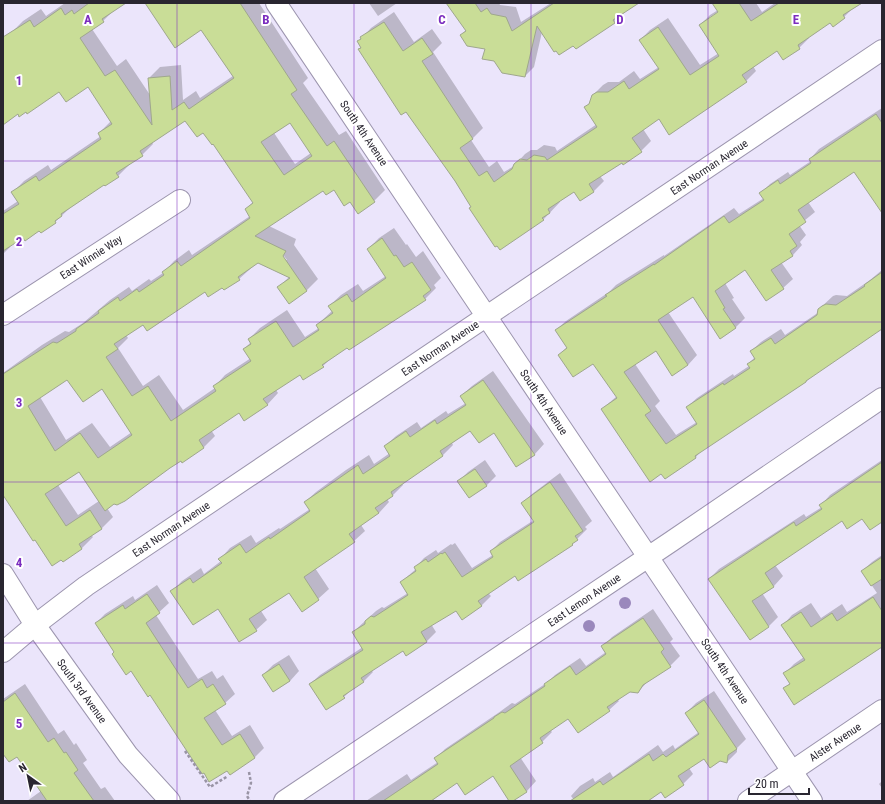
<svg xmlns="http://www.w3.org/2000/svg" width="885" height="804" font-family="'Roboto Condensed',sans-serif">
<rect width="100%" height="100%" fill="#ebe5fb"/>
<!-- shadow -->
<g fill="#0003" fill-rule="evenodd">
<path d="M65,3H76L77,4L79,3H124L115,9L103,21L92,29L117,66L126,59L150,95L149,78L160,67L181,65L183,100L196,91L200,98L233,76L201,28L146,3H259L308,78L303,83L339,135L346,131L385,190L374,201H350L334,189H323L269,226L296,239L294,245L318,279L307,290L289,302L279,287L289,277L258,262L239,279L222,286L205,290L143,323L126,335L128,338L118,348L143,386L159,375L183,410L215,388L214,387L225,375L251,358L244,349L251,342L249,339L260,328L287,310L305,337L319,328L317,325L332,311L329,306L341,295L358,284L363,291L386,276L368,249L379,238L394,228L406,245L407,244L416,257L423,251L441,278L434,285L436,288L425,299L348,347L332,357L323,366L300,374L276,390L278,393L267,405L239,412L211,430L215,436L204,447L183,461L181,459L114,503L107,508L113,517L102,528L91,535L93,537L82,548L63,560L3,493V373L42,345L65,331L69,332L83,323L110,300L129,287L132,291L149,279L151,281L163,273L174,261L189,250L192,255L250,216L246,209L253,202L213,143L204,131L186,119L152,142L153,144L142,155L129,164V165L118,176L104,183L72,206L55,222L23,236L9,246L10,247L3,254V211L18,201L12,193L24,181L48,165L51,170L101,136L99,133L111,121L88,86L59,91L26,111L18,113L3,124V45L12,32L23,21L41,9L46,16ZM290,122L311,153L295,164L274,133ZM281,252L287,260H284ZM67,378L102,388L132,432L110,447L92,423L66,440L40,397ZM79,471L99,501L78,515L58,485Z"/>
<path d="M369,3H397L378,16Z"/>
<path d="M448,3H499L500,5L516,7L521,22L551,3H637L623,12L624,13L615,22L576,48L574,44L542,32L534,67L525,76L486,49L461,35L466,30Z"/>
<path d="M713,3H756L762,12L775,3H863L851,10L844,17L830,22L809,37V38L799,48L778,49L753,66L756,71L746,81L659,118L643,129L651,141L641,151L600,176L604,181L594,191L580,200L574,191L559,201L560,202L543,220L472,207L437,153L359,49L361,47L358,42L371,28L394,12L414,42L432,29L442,43L433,52L483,128L471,140L489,167L497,161L504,172L514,166L525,154L531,150H537L544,145L555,147L557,151L597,124L586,107L591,102L593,95L603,85L608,82H619L634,71L640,79L659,67L640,40L650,30L668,18L700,65L719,53L700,25L710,15L718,10ZM722,9L710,19V17Z"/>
<path d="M882,108V207L854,170L808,202L815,212L799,225L806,235L800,242L802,245L793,255L781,262L793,279L783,288L745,269L725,283L734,298L732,299L745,318L735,328L693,296L668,312L697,355L688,365L656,350L635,364L660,401L655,406L676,435L697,422L687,407L697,398L733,374L734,376L749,366L748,364L755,357L751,351L761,342L781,329L785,335L819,312V309L833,296L836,295L847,296L870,280L882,270V328L810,377L806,382L702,450L696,457L665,477L602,409L617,396L593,362L559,355L567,347L556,330L566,321L609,292L616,285L664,255V256L734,208L739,214L764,198L761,193L770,184L788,172L790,175L811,161L810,159L819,149Z"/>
<path d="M493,371L544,444L534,455L494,432L471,430L452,443L453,445L443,455L402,483L403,485L393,495L387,499L389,502L379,513L361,525L365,531L354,541L315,568L329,589L318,599L290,592L261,611L267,620L256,630L218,607L172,591L182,581L201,568L204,574L221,561L220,559L230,548L251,535L256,543L279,528L280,529L310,509L305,502L316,492L346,470L369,455L374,464L390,453L385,446L396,436L417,422L421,428L446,411L448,414L466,403L461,396L472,386Z"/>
<path d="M485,460L496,476L486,486L459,481L468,472Z"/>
<path d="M882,460V520L862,517L843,520L775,565L783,576L774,586L762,593L778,617L769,626L750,639L709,579L719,569L804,514L806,517L822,507L821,505L830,495Z"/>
<path d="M560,473L592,521L585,527L587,529L572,544L515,575L488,593L491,596L481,606L456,609L431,624L436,632L426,642L403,649L371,670L373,672L363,682L353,688L344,697L326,709L310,684L320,675L363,647L353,632L376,611L382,607L384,608L408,593L401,582L416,569L415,568L424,558L436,550L438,553L451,544L452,545L455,543L472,568L493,555L491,551L500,542L534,520L523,503L532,494Z"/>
<path d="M882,555V646L785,688L791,682L785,673L794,664L804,657L783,625L792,615L811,603L821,618L842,604L847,612L877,593L862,571L872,562Z"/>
<path d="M157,585L169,603L156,615L198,679L212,671L217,679L223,675L235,694L225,703L215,710L232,736L250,725L264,748L255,757L230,773L150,694L131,670L115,652L96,623L105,614L133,596L135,600Z"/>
<path d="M653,609L673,639L670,642L680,656L670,666L649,680L638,692L629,691L617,699L619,701L609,710L569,717L550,730L552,732L542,742L520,757L536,781L527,791L511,801L493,775L457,782L430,801H366L407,774L411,780L438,762L436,758L445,749L501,711L505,708L512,703L515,704L548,682L555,675L580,658L586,666L606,652L602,647L612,637Z"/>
<path d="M289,655L299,671L290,681L274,691L263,675L273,665Z"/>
<path d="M25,684L58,734L64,730L74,745L76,743L87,760L83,763L101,789L105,787L115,801H27L41,791L17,755L3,752V699Z"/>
<path d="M714,691L746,739L737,748V752L727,762L704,758L689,768L693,774L683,784L661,791L646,801H572L574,800L571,796L580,786L593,778L595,782L610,772L613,777L658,745L663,752L673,745L675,749L699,732L686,713L696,703Z"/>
<path d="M882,781V788L879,784Z"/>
</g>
<!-- building -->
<g fill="#c9dd97" stroke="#9fa78d" fill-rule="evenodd">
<path d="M89,3H126L102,19L104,22L80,38L105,76L115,70L152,125L148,78L170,76L172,110L184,102L189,109L234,78L201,30L175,48L145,3H240L297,90L291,94L327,146L334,141L375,202L358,214L350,202L344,206L334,190L326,195L323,191L255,236L286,251L283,256L307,291L289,304L277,287L290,278L258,263L238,277L240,280L224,290L222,288L208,297L205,292L147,331L143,325L114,344L118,349L106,357L132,396L148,386L171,421L216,391L213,386L251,361L243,349L251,344L248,339L276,321L293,347L319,330L316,325L333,313L328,306L347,294L352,302L386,278L367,249L382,238L394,256L396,255L404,267L412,262L431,290L423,296L426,300L349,350L347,348L322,365L324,367L303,380L300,375L263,399L268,405L244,421L239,413L199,440L204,448L182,463L181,461L170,468L125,501L117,505L114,504L105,511L79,472L45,494L66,526L90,510L102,529L79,544L82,549L63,562L61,560L52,566L35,540L33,541L3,495V374L53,342L57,343L76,331V329L99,313L98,311L118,297L120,301L137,289L139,292L164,275L162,272L177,261L181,266L250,218L245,209L253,203L213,144L212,145L203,133L197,137L185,121L140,151L143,156L116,173L119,177L105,186L104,185L61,214L62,216L55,221L56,223L41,233L39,231L25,241L23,238L3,251V214L19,204L11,192L36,176L39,181L101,139L98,133L112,124L88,87L66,102L59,92L27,114L26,112L19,117L18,114L3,125V37L30,20L34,27L61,8L65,15L72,10L74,14ZM290,123L312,156L284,175L261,142ZM67,380L83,402L102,389L132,435L98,458L80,433L55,451L28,406Z"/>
<path d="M446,3H475L481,12L487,8L491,14L506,17L512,31L554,3H639L613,20L615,23L576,49L573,46L559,55L556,51L554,52L537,26L525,77L502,73L494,61L482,59L485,49L467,46L460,35L466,31Z"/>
<path d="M712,3H739L751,21L779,3H862L843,15L845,18L833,27L830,23L798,45L800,49L783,60L777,51L742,75L747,82L669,135L659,119L632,138L642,152L623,165L622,163L589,184L594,192L580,201L574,192L548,209L550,213L542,218L544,220L500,250L497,246L495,247L469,208L471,207L455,181L406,112L401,115L358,49L361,48L357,41L361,39L360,37L384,22L403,51L422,38L433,54L422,61L473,139L460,148L479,176L487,171L494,182L512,169L514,164L520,159L527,160L534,155L545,157L547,160L597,127L584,107L589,104L592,95L597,92H608L624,81L629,89L659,69L639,40L658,27L690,75L719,56L699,25L718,12Z"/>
<path d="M876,114L882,123V213L854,172L798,210L806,222L789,234L797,246L790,251L793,256L771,270L784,289L766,301L745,270L715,291L725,308L723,309L736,328L720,339L693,297L658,320L688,365L672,376L656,351L624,372L651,411L645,415L666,444L697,424L686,407L723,383L724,385L750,368L747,364L755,359L750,351L771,338L775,344L817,315L818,309L822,306L826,304L836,305L865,286L864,285L882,272V329L806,381V382L695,456L696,458L665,479L661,474L650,482L601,409L617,398L593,364L573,377L558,355L567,348L555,330L607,296L605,295L654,264V265L724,216L729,223L764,200L759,193L778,180L780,184L811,163L809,159Z"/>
<path d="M483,380L535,455L516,467L494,433L479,443L470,431L440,451L443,456L391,492L393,496L375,508L379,513L349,534L355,542L304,577L319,600L302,612L289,593L249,619L257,631L239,642L218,609L193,625L170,591L190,578L193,583L222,563L218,559L240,544L246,553L269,537L270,539L310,511L304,502L335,481L358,465L363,474L390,456L384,446L406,431L410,437L435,420L437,424L466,405L460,396Z"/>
<path d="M882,462V522L870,530L862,519L847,529L842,521L765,573L774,587L752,601L769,627L750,640L708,579L794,522L796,526L822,509L819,505Z"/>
<path d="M475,469L487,486L469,498L457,481Z"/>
<path d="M550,482L583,531L575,536L578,540L572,544L573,545L518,581L515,576L478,601L482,606L462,620L456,611L421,632L427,642L406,656L403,651L361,678L364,682L343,696L345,698L326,710L309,684L363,650L352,632L365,624V621L371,616L374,617L408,595L400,582L416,571L414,567L426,559L428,562L441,553L442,554L445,552L462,577L493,557L490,551L534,522L521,503Z"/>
<path d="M882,557V579L871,586L861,571Z"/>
<path d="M147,594L160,613L146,623L188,688L202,679L207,688L213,684L226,704L204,718L222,745L240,734L255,758L230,775L227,771L209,782L204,773L202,774L150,695L148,697L131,671L126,675L112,654L114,652L95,623L123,605L125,609Z"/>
<path d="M873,597L882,611V647L794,705L783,688L790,684L783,673L805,660L781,625L801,612L811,627L832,613L837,621Z"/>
<path d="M643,618L664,649L661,652L671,667L643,685L638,693L630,692L607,707L610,711L578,733L568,719L540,738L543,743L510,766L527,792L513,801H509L493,776L465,795L457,783L431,801H383L438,764L434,758L494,718V717L502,712L505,713L545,686L544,684L570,666L576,675L606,654L601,646Z"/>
<path d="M279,664L290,681L273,692L262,675Z"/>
<path d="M15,693L48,742L54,738L64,753L66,752L78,770L74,773L94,801H47L17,757L9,762L3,754V702Z"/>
<path d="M704,700L737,749L728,755L727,763L720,761L710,768L704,759L678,776L684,785L665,798L661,792L648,801H570L600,781L603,785L649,754L653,761L663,754L666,757L699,734L685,713Z"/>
</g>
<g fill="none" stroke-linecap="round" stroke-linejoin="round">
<defs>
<g id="street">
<path d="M276,3L812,801"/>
<path d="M3,315L180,200"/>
<path d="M3,574L35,625L128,755L170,801"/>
<path d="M3,652L35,625L86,586L882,50"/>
<path d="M284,801L672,541L882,398"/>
<path d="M748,801L882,710"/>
</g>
</defs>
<!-- street casing -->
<use href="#street" stroke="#9c95ae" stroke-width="22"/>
<!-- path -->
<g stroke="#9994a5" stroke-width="2.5" stroke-dasharray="3 2" stroke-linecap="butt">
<path d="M185,751L210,787L228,776"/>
<path d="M249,772L251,783L247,796L250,801"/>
</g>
<!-- street -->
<use href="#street" stroke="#fff" stroke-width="20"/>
</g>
<!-- trees -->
<g fill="#9a88bc">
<circle cx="625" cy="603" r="6"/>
<circle cx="589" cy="626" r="6"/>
</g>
<!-- grid -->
<path fill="none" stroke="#7b2cbf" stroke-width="1" stroke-opacity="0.55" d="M177,3V801M354,3V801M531,3V801M708,3V801M3,161H882M3,322H882M3,482H882M3,643H882"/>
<g text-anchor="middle" stroke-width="4" stroke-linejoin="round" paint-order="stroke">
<!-- street labels -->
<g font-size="11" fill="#292630" stroke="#fff">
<text transform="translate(364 133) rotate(56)" y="4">South 4th Avenue</text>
<text transform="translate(709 167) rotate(-34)" y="4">East Norman Avenue</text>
<text transform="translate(91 257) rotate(-33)" y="4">East Winnie Way</text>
<text transform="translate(440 348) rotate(-34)" y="4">East Norman Avenue</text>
<text transform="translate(544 402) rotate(56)" y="4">South 4th Avenue</text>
<text transform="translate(171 529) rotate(-34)" y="4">East Norman Avenue</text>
<text transform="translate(584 600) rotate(-34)" y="4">East Lemon Avenue</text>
<text transform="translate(725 671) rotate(56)" y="4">South 4th Avenue</text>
<text transform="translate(82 691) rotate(54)" y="4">South 3rd Avenue</text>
<text transform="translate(835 742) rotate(-34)" y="4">Alster Avenue</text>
</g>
</g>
<g font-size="13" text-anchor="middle" font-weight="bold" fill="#7b2cbf" stroke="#fff" stroke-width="4" stroke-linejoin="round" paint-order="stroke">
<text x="88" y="24">A</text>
<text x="266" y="24">B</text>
<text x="442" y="24">C</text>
<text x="620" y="24">D</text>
<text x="796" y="24">E</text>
<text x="19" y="85">1</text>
<text x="19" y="246">2</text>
<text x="19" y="407">3</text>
<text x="19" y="567">4</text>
<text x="19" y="728">5</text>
</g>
<!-- border -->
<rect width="885" height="804" fill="none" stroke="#292630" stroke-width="8"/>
<!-- north arrow -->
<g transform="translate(28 776) rotate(327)" stroke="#ffffff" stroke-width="3" paint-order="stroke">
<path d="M0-3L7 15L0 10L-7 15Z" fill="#292630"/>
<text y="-6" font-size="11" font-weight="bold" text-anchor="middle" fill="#292630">N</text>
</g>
<!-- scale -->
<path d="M749 788v6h60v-6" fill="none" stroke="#292630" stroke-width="2"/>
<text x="755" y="788" font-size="12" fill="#292630" stroke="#ffffff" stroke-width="3" paint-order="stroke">20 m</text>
</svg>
